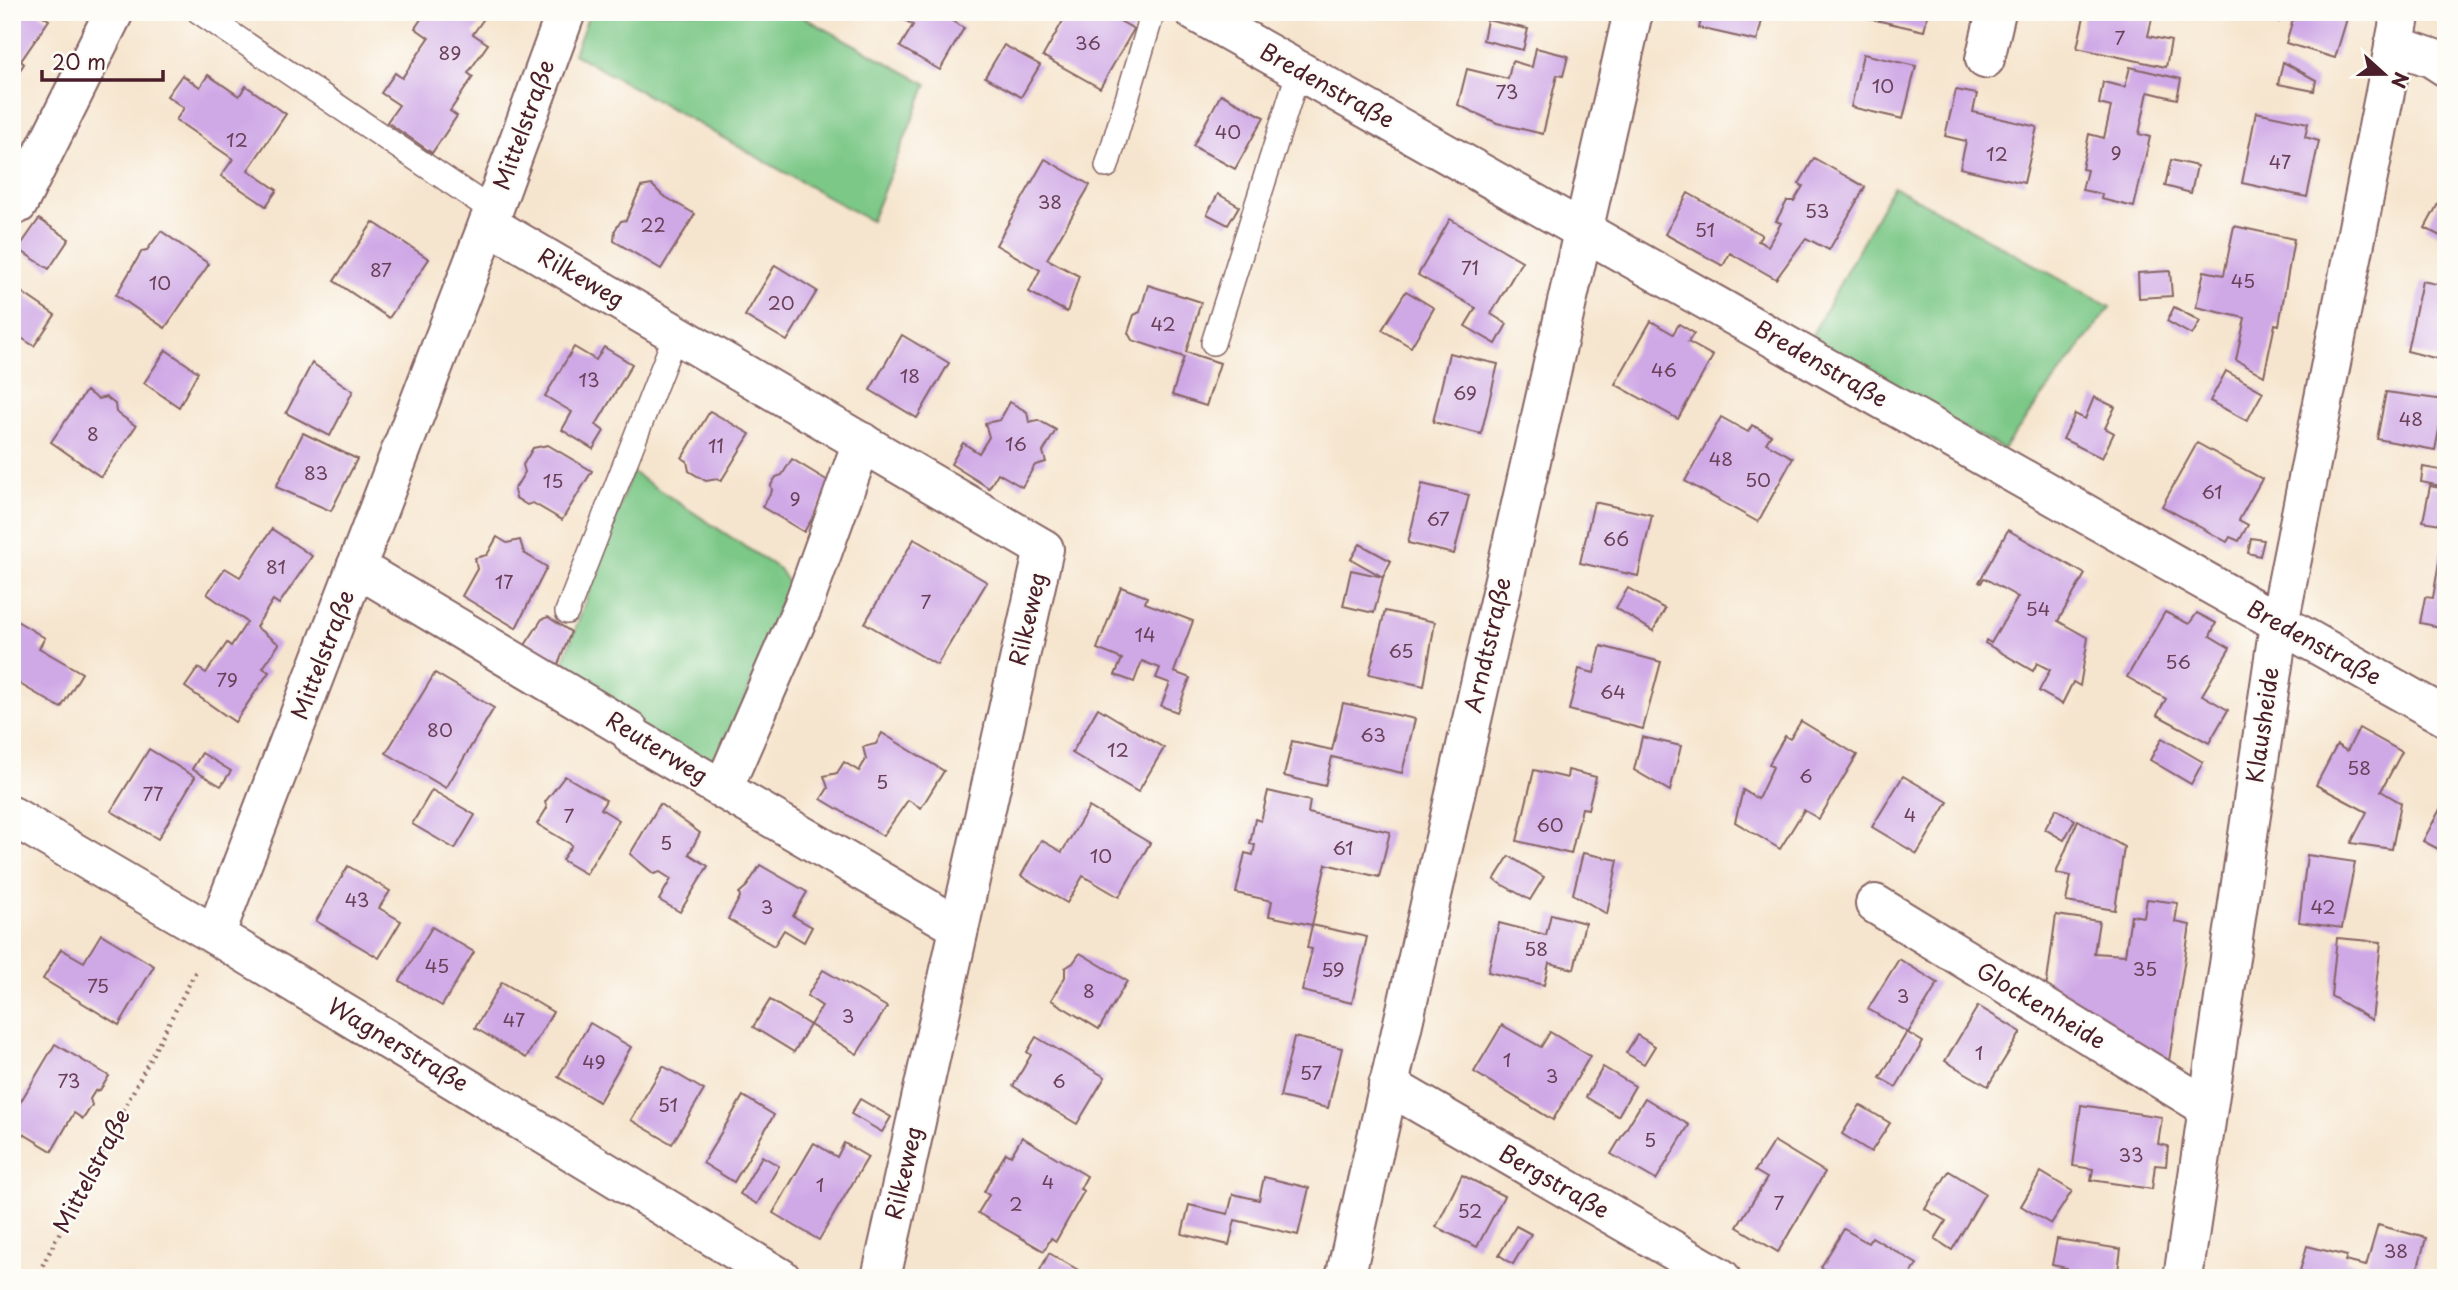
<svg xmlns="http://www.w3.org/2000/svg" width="2458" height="1290" font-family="'Playpen Sans',sans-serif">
<rect width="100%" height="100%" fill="#fdfcf7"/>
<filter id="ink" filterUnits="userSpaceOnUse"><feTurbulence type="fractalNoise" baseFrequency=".0143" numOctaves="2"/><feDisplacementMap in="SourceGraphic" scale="14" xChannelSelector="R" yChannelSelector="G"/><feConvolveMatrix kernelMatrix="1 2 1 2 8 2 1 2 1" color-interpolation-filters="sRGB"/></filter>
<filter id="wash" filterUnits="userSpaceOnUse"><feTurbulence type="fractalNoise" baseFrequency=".00686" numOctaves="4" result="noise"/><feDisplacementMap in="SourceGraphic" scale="28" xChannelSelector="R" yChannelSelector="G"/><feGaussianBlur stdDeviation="1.57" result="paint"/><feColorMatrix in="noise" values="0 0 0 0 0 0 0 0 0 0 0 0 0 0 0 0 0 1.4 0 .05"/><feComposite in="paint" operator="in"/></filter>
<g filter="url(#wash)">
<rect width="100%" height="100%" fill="#f6e5ce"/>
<!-- green -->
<g fill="#7bc887" stroke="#627459" stroke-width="2">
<path d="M590,12H794L927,84L871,221L574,54Z"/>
<path d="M1893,186L2110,307L2003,449L1807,344Z"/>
<path d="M632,472L779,569L788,583L743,706L719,755L699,761L557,680Z"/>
</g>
<g id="blocks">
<!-- building -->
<g fill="#cfa8e6">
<path d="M12,12H37L49,20L21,61L24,64L12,82Z"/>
<path d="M426,12L445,15L447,12H478L485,17L473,34L488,44L468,73L473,77L450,111L457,116L432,153L387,122L399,105L381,93L395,73L402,78L429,38L415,28Z"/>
<path d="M891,12H937L964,28L940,70L900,47L913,25Z"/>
<path d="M1068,12H1123L1118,20L1134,29L1100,88L1043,56Z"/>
<path d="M1703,12H1764L1757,41L1699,28Z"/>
<path d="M1873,12H1928L1924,31L1871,19Z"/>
<path d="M2085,12L2153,14L2148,36L2171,41L2166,67L2077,48Z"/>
<path d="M2251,12H2282L2279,22Z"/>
<path d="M2295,12H2349L2335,58L2286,43Z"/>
<path d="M1487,20L1528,29L1523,50L1483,40Z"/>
<path d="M1004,45L1040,65L1021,97L985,77Z"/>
<path d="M1536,48L1568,56L1563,76L1557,75L1543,134L1497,123L1458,105L1467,69L1508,79L1512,61L1532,67Z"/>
<path d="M1863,54L1916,66L1903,119L1851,107Z"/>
<path d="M2283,62L2316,80L2314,91L2278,84Z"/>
<path d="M2130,67L2181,79L2177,99L2148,92L2139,134L2150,137L2134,207L2101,199L2102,194L2082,190L2087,170L2082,169L2089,134L2104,138L2111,107L2099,104L2103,82L2125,87Z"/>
<path d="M182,75L200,87L208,75L239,96L246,86L286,114L248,170L277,190L266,206L221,176L233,159L176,120L184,108L167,96Z"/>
<path d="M1956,90L1977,94L1973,112L2037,127L2024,183L1960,168L1966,141L1945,136Z"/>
<path d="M1221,94L1264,117L1235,169L1193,146Z"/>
<path d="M2256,112L2308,123L2305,137L2319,141L2307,197L2242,183Z"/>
<path d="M1814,158L1865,187L1829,250L1806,238L1776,279L1730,253L1723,266L1665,234L1688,193L1762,235L1758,241L1768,246L1781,223L1776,221L1787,201H1794L1803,186L1799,184Z"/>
<path d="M1045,159L1090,185L1047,259L1079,276L1067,312L1029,292L1040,270L996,245Z"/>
<path d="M2171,160L2197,166L2191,193L2165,186Z"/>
<path d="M652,185L662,195L695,214L661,269L614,241L615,230L621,221L626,220L641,187Z"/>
<path d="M2446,189V239L2425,228Z"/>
<path d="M1218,194L1239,206L1228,225L1207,214Z"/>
<path d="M39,219L69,239L49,269L18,249Z"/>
<path d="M1450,219L1522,261L1491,314L1507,324L1496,344L1465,326L1476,308L1418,275Z"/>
<path d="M373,222L429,259L389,318L334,281Z"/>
<path d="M2234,226L2294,239L2279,325L2275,324L2264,376L2236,360L2245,318L2196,307L2204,271L2224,275Z"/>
<path d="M161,231L209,264L165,328L116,295L142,251L147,250Z"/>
<path d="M775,265L817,291L787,341L745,316Z"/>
<path d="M2170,271L2172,296L2139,298L2138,273Z"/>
<path d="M2422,281L2446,286V361L2407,351Z"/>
<path d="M1148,285L1201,302L1186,352L1220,363L1206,406L1172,395L1184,357L1132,340L1128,333L1134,315L1140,312Z"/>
<path d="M17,289L55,315L34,346L12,332V296Z"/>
<path d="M1406,291L1434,308L1411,347L1382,330Z"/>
<path d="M2174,307L2200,321L2192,335L2167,321Z"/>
<path d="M1651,321L1673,334L1679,324L1694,333L1688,342L1713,356L1678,419L1615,384Z"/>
<path d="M902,335L949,363L917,418L870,390Z"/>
<path d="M574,347L596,360L604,347L632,364L596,425L604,431L593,449L562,430L572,412L545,396Z"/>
<path d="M166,350L198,372L179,407L144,383Z"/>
<path d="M1449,353L1498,364L1481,434L1433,422Z"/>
<path d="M312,363L353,391L330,436L286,413Z"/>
<path d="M2226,371L2263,392L2247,421L2210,401Z"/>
<path d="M86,391L98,399L106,397L115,404L116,412L136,426L101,477L51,442Z"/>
<path d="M2386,392L2445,400L2435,450L2377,439Z"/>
<path d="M2094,397L2115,407L2105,428L2114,433L2102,458L2063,439L2075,414L2085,419Z"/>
<path d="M1010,402L1027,412L1029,422L1038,420L1056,430L1043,452L1046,462L1035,465L1022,487L998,473L989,488L951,464L963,443L979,453L989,437L985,423L1000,420Z"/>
<path d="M710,411L750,434L721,481L717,479L706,481L689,471L687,461L682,458Z"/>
<path d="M1721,417L1748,432L1752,425L1771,435L1766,443L1793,458L1758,522L1685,481Z"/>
<path d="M303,433L357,459L331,511L276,487Z"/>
<path d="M2197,443L2262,479L2239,520L2248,525L2239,541L2230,537L2227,542L2162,506Z"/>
<path d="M548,445L592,471L562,520L533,503L527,505L516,498L514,490L525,472L523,465L533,448Z"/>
<path d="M792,459L833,484L804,532L762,507L772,491L771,485L776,477L782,475Z"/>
<path d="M2423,467L2446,471V487L2421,482Z"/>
<path d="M1422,484L1469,495L1454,554L1408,543Z"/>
<path d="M2430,486L2446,489V525L2423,521Z"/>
<path d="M1594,502L1652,515L1638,576L1580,563Z"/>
<path d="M272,529L312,556L279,604L273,600L256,627L279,644L263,668L269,672L235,722L185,687L198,668L206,673L227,643L231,646L247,622L207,594L225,568L240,577Z"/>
<path d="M2008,530L2085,574L2058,621L2088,638L2080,686L2073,682L2062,704L2039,691L2050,670L2037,663L2033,671L1985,643L1986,640L1991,643L2018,597L1984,578L1981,583L1979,582Z"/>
<path d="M2444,532L2446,533V628L2420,623L2425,597L2433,598Z"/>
<path d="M497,537L507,543L520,540L524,553L547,567L516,628L462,596L477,569L475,558L487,555Z"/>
<path d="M2251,538L2264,540L2260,556L2248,553Z"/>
<path d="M914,539L987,582L937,665L865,623Z"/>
<path d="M1360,544L1391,561L1383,577L1351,559Z"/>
<path d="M1351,570L1383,577L1374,613L1343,606Z"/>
<path d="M1121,587L1147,597L1145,603L1193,621L1174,672L1190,678L1177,712L1161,706L1170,683L1156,678L1160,668L1142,661L1134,682L1115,675L1122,659L1097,649Z"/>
<path d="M1628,588L1665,609L1653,631L1616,608Z"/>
<path d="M1385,611L1435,622L1424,686L1369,674Z"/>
<path d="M2165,612L2189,624L2197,613L2216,623L2210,636L2230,648L2202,695L2228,710L2209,743L2157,715L2166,699L2127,677Z"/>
<path d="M548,617L571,632L553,677L518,656L542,619Z"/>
<path d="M12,618L45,638L39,648L82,673L61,708L18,683L12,692Z"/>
<path d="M1601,646L1661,662L1643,729L1569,710L1579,669L1594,673Z"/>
<path d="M435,673L494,708L446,788L386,753Z"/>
<path d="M1343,703L1415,719L1402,773L1332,757L1325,786L1284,776L1292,741L1332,750Z"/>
<path d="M1098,708L1164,748L1138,792L1072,753Z"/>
<path d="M1801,721L1857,755L1819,819L1804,810L1780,849L1735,822L1743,790L1758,799L1773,767L1769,764L1785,736L1790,739Z"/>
<path d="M2359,728L2402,752L2381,791L2401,803L2392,849L2351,843L2367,812L2316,785L2337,745L2347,751Z"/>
<path d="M882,733L944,771L921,808L908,800L883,836L821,799L828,788L824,776L837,773L844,762L859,771L866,759L863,747L876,744Z"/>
<path d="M1642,737L1681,746L1670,791L1634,770Z"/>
<path d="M2162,738L2203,762L2191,784L2150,760Z"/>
<path d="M149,749L195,777L158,839L111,811Z"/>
<path d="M202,753L231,771L221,786L192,769Z"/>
<path d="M1534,770L1567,778L1568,770L1596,777L1588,809L1582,808L1571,854L1517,841Z"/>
<path d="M565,776L606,800L601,809L619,820L586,874L562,860L572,845L537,824L547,808L545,802Z"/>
<path d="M1903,776L1948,802L1917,854L1872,827Z"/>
<path d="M432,790L475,815L455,849L412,824Z"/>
<path d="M1268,791L1310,801L1308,813L1390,832L1379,877L1326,864L1312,925L1269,916L1272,901L1236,893L1245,853L1253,855L1255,845L1250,844L1255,819L1261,821Z"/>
<path d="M2446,798V853L2423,841Z"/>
<path d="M660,804L700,833L689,854L708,866L680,912L659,900L671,879L660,872L654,874L630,854Z"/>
<path d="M1089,807L1150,843L1119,897L1083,876L1067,903L1021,876L1041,840L1062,852Z"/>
<path d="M2056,809L2075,820L2064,840L2045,829Z"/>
<path d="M2078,820L2124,847L2115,910L2066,902L2071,876L2056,873Z"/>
<path d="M1583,853L1618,860L1607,914L1573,894Z"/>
<path d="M2307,855L2355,862L2342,928L2299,922Z"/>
<path d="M1509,856L1544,877L1530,900L1494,880Z"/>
<path d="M760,865L807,892L793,916L812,927L804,942L784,930L774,946L728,919L740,897L739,893L747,886Z"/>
<path d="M348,866L390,891L379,908L401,921L379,958L316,921Z"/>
<path d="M2147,899L2178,903L2175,922L2190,925L2169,1061L2046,989L2056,915L2099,921L2094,953L2125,955L2131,915L2144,917Z"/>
<path d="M1551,914L1585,923L1574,969L1549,963L1544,985L1488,972L1499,923L1546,935Z"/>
<path d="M1312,925L1367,937L1352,1003L1302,991L1312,949L1307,948Z"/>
<path d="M432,927L474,952L442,1006L400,981Z"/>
<path d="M101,934L154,966L119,1025L43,979L61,949L84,962Z"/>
<path d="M2337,938L2381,942L2372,1020L2331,996Z"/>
<path d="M1080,953L1127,981L1099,1029L1051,1000L1065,977V968L1073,963Z"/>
<path d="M1899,959L1938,983L1908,1033L1923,1042L1896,1087L1880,1078L1907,1032L1868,1009Z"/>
<path d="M823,970L887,1007L857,1054L810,1025L794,1052L753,1027L770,1000L810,1025L822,1006L807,996Z"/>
<path d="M502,982L553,1012L526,1058L475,1028Z"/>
<path d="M1978,1006L2021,1032L1988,1086L1945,1061Z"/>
<path d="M590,1023L631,1047L599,1102L558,1077Z"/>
<path d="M1502,1025L1541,1047L1550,1032L1590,1056L1553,1120L1474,1072Z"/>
<path d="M1637,1035L1655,1046L1644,1064L1626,1053Z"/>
<path d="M1036,1037L1105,1077L1077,1124L1013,1086L1031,1055L1027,1052Z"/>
<path d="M1294,1037L1342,1048L1328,1108L1280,1097Z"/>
<path d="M55,1044L109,1076L100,1090L95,1091L90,1099L92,1105L83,1119L74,1113L52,1151L12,1127V1116Z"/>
<path d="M663,1066L704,1090L672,1144L631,1120Z"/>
<path d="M1603,1067L1635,1086L1618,1116L1586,1097Z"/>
<path d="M743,1096L774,1115L734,1182L703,1163Z"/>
<path d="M1645,1098L1689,1125L1656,1180L1611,1154Z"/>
<path d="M860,1099L891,1117L882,1132L851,1114Z"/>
<path d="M1860,1105L1890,1123L1871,1152L1842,1134Z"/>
<path d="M2081,1105L2162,1117L2158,1144L2168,1146L2166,1166L2155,1165L2152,1189L2091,1180L2093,1169L2073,1166Z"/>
<path d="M1022,1137L1087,1176L1080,1189L1084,1191L1056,1241L1051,1238L1044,1251L978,1213L989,1195L984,1192L995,1171L1006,1153L1011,1156Z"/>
<path d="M1774,1141L1825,1172L1778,1252L1737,1227L1767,1178L1755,1171Z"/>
<path d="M814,1143L837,1157L844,1143L868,1157L819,1240L773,1213Z"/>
<path d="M762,1156L779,1166L757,1204L740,1194Z"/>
<path d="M1949,1171L1985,1193L1952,1250L1935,1239L1946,1221L1925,1209Z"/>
<path d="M2041,1172L2072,1191L2051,1224L2021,1206Z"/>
<path d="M1462,1175L1504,1196L1477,1247L1436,1227Z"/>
<path d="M1264,1177L1309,1188L1298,1235L1235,1220L1229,1245L1182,1234L1189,1205L1228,1214L1233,1194L1259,1200Z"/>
<path d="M2378,1225L2426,1238L2415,1278H2298L2307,1246L2347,1256L2345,1261L2366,1266Z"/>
<path d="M1516,1226L1531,1234L1513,1264L1499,1255Z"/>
<path d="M1844,1229L1868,1243L1872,1237L1917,1264L1909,1278H1838L1821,1267Z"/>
<path d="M2057,1239L2121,1249L2117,1278H2066L2067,1268L2052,1265Z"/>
<path d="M1049,1253L1092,1278H1045L1038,1274Z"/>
</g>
</g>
</g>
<g filter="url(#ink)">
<use href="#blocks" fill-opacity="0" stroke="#866464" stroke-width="2"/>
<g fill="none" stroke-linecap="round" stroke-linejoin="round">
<defs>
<g id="lane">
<path d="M199,12L493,211"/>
<path d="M1107,166L1153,12"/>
<path d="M1213,343L1299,70"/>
<path d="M567,612L676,333"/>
</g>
<g id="street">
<path d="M1195,12L2446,717"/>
<path d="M2394,45L2432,58L2446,67"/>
<path d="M1985,59L1996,12"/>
<path d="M12,206L18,204L114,12"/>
<path d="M488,224L1044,549L881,1278"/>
<path d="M356,567L629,730L633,737L959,927"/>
<path d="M723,789L803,606L862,442"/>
<path d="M12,816L215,935L781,1278"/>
<path d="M1875,904L2207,1107"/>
<path d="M215,935L493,211L566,12"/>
<path d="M1388,1085L1721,1278"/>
<path d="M1345,1278L1633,12"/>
<path d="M2183,1278L2279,624L2401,12"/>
</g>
</defs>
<!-- lane casing -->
<use href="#lane" stroke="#866464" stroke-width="26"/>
<!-- street casing -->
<use href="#street" stroke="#866464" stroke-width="42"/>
<!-- path -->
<path stroke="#866464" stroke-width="4.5" stroke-dasharray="2 5" stroke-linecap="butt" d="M36,1278L197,969"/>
<!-- lane -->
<use href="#lane" stroke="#fff" stroke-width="23"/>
<!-- street -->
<use href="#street" stroke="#fff" stroke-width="38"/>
</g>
</g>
<g text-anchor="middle" stroke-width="5" stroke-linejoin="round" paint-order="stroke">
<!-- number labels -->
<g font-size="19" fill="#6b415a">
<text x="2120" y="45">7</text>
<text x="1088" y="50">36</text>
<text x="450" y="60">89</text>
<text x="1883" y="93">10</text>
<text x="1507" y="99">73</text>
<text x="1228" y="139">40</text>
<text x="237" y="147">12</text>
<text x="2116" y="160">9</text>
<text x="1997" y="161">12</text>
<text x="2280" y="169">47</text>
<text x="1050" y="209">38</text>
<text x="1817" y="218">53</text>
<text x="653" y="232">22</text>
<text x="1705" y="237">51</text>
<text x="1470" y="275">71</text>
<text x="381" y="277">87</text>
<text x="2243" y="288">45</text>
<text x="160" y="290">10</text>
<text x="781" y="310">20</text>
<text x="1163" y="331">42</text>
<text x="1664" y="377">46</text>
<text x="910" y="383">18</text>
<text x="589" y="387">13</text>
<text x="1465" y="400">69</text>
<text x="2411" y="426">48</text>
<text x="93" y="441">8</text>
<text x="1016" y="451">16</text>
<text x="716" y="453">11</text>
<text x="1721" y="466">48</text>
<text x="316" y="480">83</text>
<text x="1758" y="487">50</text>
<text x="553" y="488">15</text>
<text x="2212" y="499">61</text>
<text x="795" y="506">9</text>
<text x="1438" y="526">67</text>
<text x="1616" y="546">66</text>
<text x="276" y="574">81</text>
<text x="504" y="589">17</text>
<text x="926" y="609">7</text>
<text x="2038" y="616">54</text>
<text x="1145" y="642">14</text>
<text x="1401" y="658">65</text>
<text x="2178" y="669">56</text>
<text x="227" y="687">79</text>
<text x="1613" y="699">64</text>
<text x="440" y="737">80</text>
<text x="1373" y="742">63</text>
<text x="1118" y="757">12</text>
<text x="2359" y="775">58</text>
<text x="1806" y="783">6</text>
<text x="882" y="789">5</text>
<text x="153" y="801">77</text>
<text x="1910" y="822">4</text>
<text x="569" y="823">7</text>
<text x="1550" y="832">60</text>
<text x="666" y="850">5</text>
<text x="1343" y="855">61</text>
<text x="1101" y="863">10</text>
<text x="357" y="907">43</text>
<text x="767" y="914">3</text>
<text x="2323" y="914">42</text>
<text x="1536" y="956">58</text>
<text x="437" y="973">45</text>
<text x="2145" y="976">35</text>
<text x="1333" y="977">59</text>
<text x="98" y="993">75</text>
<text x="1089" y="998">8</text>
<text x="1903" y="1003">3</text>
<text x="848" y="1023">3</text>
<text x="514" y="1027">47</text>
<text x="1979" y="1060">1</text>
<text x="1507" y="1067">1</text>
<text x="594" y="1069">49</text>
<text x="1311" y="1080">57</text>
<text x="1552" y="1083">3</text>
<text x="69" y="1088">73</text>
<text x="1059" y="1088">6</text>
<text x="668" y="1112">51</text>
<text x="1650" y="1147">5</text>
<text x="2131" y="1162">33</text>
<text x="1048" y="1189">4</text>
<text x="820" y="1192">1</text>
<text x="1779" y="1210">7</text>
<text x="1016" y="1211">2</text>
<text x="1470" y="1218">52</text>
<text x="2396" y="1258">38</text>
</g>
<!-- street labels -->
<g font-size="23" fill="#4a1f2b" stroke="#fdfcf7">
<text transform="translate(1327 86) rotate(29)" y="8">Bredenstraße</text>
<text transform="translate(524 125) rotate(-70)" y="8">Mittelstraße</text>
<text transform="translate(581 278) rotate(30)" y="8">Rilkeweg</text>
<text transform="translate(1821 364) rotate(30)" y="8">Bredenstraße</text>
<text transform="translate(1028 619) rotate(-77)" y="8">Rilkeweg</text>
<text transform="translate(2314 643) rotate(29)" y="8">Bredenstraße</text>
<text transform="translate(1488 645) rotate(-77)" y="8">Arndtstraße</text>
<text transform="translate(323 655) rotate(-69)" y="8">Mittelstraße</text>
<text transform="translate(2263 725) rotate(-82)" y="8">Klausheide</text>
<text transform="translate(657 748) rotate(32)" y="8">Reuterweg</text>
<text transform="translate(2041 1006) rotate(31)" y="8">Glockenheide</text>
<text transform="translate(398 1045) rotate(31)" y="8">Wagnerstraße</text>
<text transform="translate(92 1171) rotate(-62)" y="8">Mittelstraße</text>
<text transform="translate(904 1173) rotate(-77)" y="8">Rilkeweg</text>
<text transform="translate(1554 1182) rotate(30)" y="8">Bergstraße</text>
</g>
</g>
<!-- margin -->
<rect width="2458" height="1290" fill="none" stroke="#fdfcf7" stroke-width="42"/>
<!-- north arrow -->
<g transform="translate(2384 74) rotate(111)" stroke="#fdfcf7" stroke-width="5" paint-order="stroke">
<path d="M0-5L12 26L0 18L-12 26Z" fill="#4a1f2b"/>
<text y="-10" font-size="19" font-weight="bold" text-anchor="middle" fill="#4a1f2b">N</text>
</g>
<!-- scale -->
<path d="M42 70v10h121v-10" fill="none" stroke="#4a1f2b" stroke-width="3.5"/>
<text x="52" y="70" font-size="21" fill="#4a1f2b" stroke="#fdfcf7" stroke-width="5" paint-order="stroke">20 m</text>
</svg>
